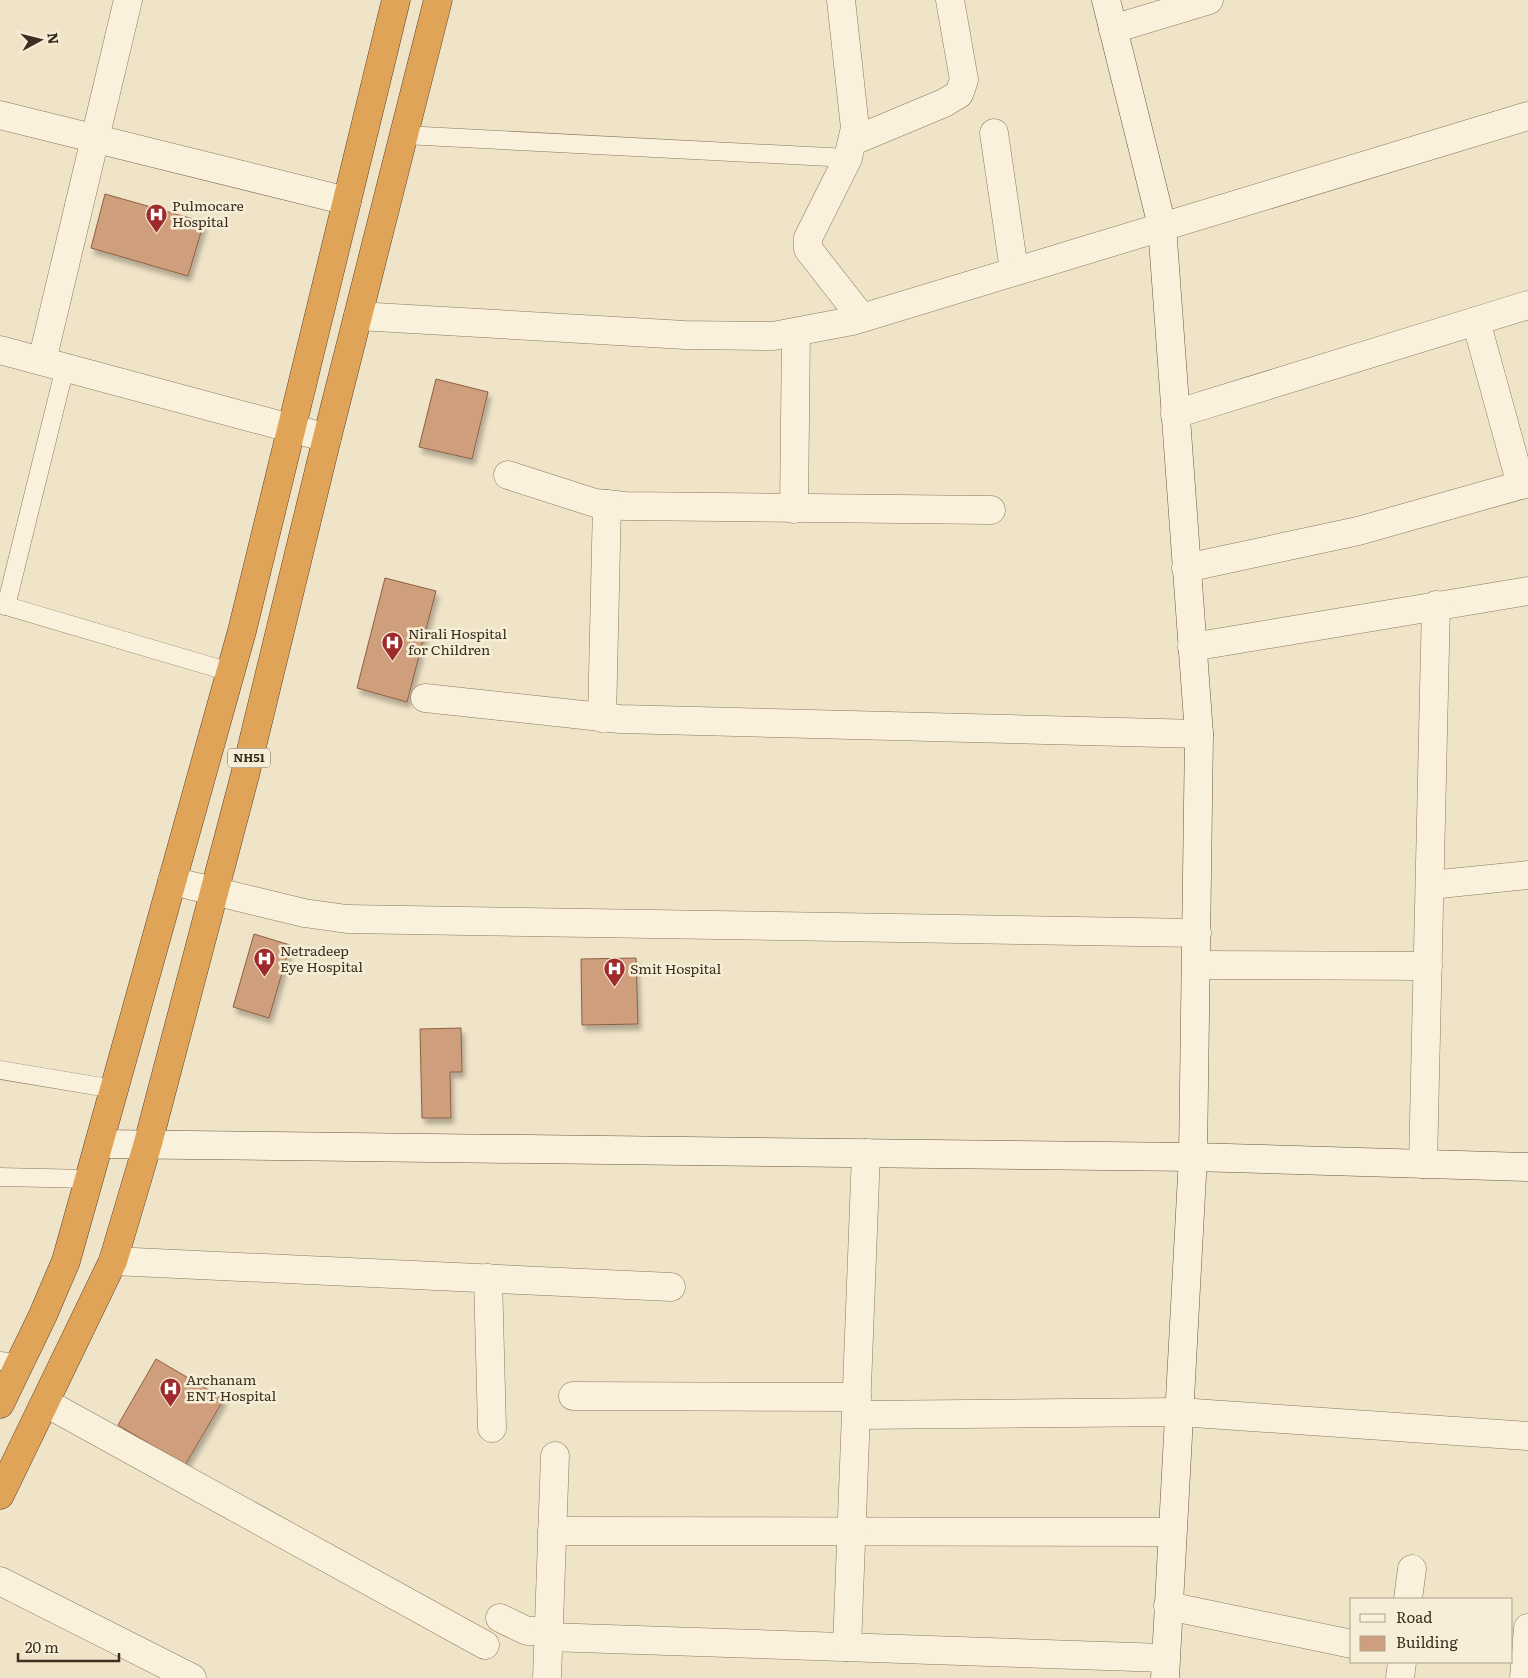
<svg xmlns="http://www.w3.org/2000/svg" width="1528" height="1678" font-family="Literata,serif">
<defs>
<filter id="shadow"><feDropShadow dx="3" dy="5.5" stdDeviation="2.5" flood-color="#0004"/></filter>
</defs>
<rect width="100%" height="100%" fill="#f0e4c8"/>
<!-- building -->
<g fill="#cf9f7d" stroke="#8d5f41" filter="url(#shadow)">
<path d="M105,194L204,222L188,276L91,248Z"/>
<path d="M436,379L488,392L472,459L419,447Z"/>
<path d="M385,578L436,591L407,702L357,688Z"/>
<path d="M254,934L290,945L269,1018L233,1007Z"/>
<path d="M636,958L638,1024L582,1025L581,959Z"/>
<path d="M461,1028L462,1072H450L451,1118H422L420,1029Z"/>
<path d="M156,1359L224,1399L185,1465L118,1425Z"/>
</g>
<g fill="none" stroke-linecap="round" stroke-linejoin="round">
<defs>
<g id="lane">
<path d="M404,135L848,158"/>
<path d="M0,604L230,672"/>
<path d="M6,606L65,367"/>
<path d="M0,1070L114,1089"/>
<path d="M0,1177L89,1179"/>
<path d="M0,1361L20,1363"/>
</g>
<g id="street">
<path d="M841,0L855,128L848,158L808,238V249L862,318"/>
<path d="M1113,29L1209,0"/>
<path d="M0,115L347,201"/>
<path d="M994,133L1014,270"/>
<path d="M853,141L944,103L959,94L964,80L950,0"/>
<path d="M358,316L685,335L773,336L852,321L1528,116"/>
<path d="M1476,321L1521,485"/>
<path d="M0,350L327,438"/>
<path d="M42,361L128,0"/>
<path d="M1175,414L1528,305"/>
<path d="M508,475L595,503L625,506L991,510"/>
<path d="M794,509L796,332"/>
<path d="M1186,568L1358,531L1528,483"/>
<path d="M1192,647L1528,591"/>
<path d="M425,698L620,719L1199,734"/>
<path d="M602,718L607,504"/>
<path d="M172,881L304,913L347,919L1197,933"/>
<path d="M1430,885L1528,875"/>
<path d="M1197,965L1428,966"/>
<path d="M1423,1164L1436,605"/>
<path d="M113,1261L671,1287"/>
<path d="M488,1278L492,1428"/>
<path d="M573,1396L857,1397"/>
<path d="M46,1403L485,1645"/>
<path d="M857,1415L1179,1412L1528,1436"/>
<path d="M552,1531L1172,1532"/>
<path d="M0,1581L192,1678"/>
<path d="M1408,1599L1412,1569"/>
<path d="M1168,1606L1352,1644"/>
<path d="M500,1618L527,1631H549"/>
<path d="M548,1637L1165,1658"/>
<path d="M847,1647L866,1153"/>
<path d="M547,1678L555,1456"/>
<path d="M1400,1678L1402,1662"/>
<path d="M1524,1678L1528,1628"/>
</g>
<g id="secondary">
<path d="M1106,0L1162,226L1199,734L1193,1157L1165,1678"/>
<path d="M99,1144L1193,1157L1528,1167"/>
</g>
<g id="highway">
<path d="M0,1404L43,1315L66,1261L89,1179L242,631L396,0"/>
<path d="M0,1495L113,1261L148,1143L245,775L327,438L438,0"/>
</g>
</defs>
<!-- lane casing -->
<use href="#lane" stroke="#8d765c" stroke-width="19"/>
<!-- street casing -->
<use href="#street" stroke="#8d765c" stroke-width="29"/>
<!-- secondary casing -->
<use href="#secondary" stroke="#6f573f" stroke-width="29"/>
<!-- highway casing -->
<use href="#highway" stroke="#5b4430" stroke-width="29"/>
<!-- lane -->
<use href="#lane" stroke="#faf1dc" stroke-width="18"/>
<!-- street -->
<use href="#street" stroke="#faf1dc" stroke-width="28"/>
<!-- secondary -->
<use href="#secondary" stroke="#faf1dc" stroke-width="28"/>
<!-- highway -->
<use href="#highway" stroke="#e0a458" stroke-width="28"/>
</g>
<!-- icons -->
<defs>
<symbol id="hospital-pin" viewBox="-11 -11 22 30"><path d="M0 17L-7.5 6A9.5 9.5 0 1 1 7.5 6Z" fill="#9e2a2b" stroke="#f7eed8"/><path d="M-5-5h3v3.5h4V-5h3V5h-3V1.5h-4V5h-3Z" fill="#fff"/></symbol>
</defs>
<g fill-rule="evenodd">
<use href="#hospital-pin" x="144" y="202" width="25" height="34"/>
<use href="#hospital-pin" x="380" y="630" width="25" height="34"/>
<use href="#hospital-pin" x="252" y="946" width="25" height="34"/>
<use href="#hospital-pin" x="602" y="956" width="25" height="34"/>
<use href="#hospital-pin" x="158" y="1376" width="25" height="34"/>
</g>
<g text-anchor="middle" stroke-width="5" stroke-linejoin="round" paint-order="stroke">
<!-- shield labels -->
<rect fill="#f7eed8" stroke="#756857" stroke-width="1" x="228" y="748.5" width="42" height="19" rx="4"/>
<g font-size="12" font-weight="bold" fill="#3d2e20">
<text x="249" y="762">NH51</text>
</g>
<!-- poi labels -->
<g font-size="14" fill="#3d2e20" stroke="#f7eed8" text-anchor="start">
<text x="172" y="211">Pulmocare<tspan x="172" dy="16">Hospital</tspan></text>
<text x="408" y="639">Nirali Hospital<tspan x="408" dy="16">for Children</tspan></text>
<text x="280" y="956">Netradeep<tspan x="280" dy="16">Eye Hospital</tspan></text>
<text x="630" y="974">Smit Hospital</text>
<text x="186" y="1385">Archanam<tspan x="186" dy="16">ENT Hospital</tspan></text>
</g>
</g>
<!-- legend -->
<rect x="1350" y="1598" width="162" height="65" fill="#f7eed8" stroke="#ada18e"/>
<rect x="1360" y="1614" width="25" height="8" fill="#faf1dc" stroke="#ada18e"/>
<text x="1396" y="1623" font-size="15" fill="#3d2e20">Road</text>
<rect x="1360" y="1636" width="25" height="15" fill="#cf9f7d" stroke="#ada18e"/>
<text x="1396" y="1648" font-size="15" fill="#3d2e20">Building</text>
<!-- north arrow -->
<g transform="translate(40 40) rotate(83)" stroke="#f7eed8" stroke-width="4" paint-order="stroke">
<path d="M0-4L9 19L0 12L-9 19Z" fill="#3d2e20"/>
<text y="-8" font-size="14" font-weight="bold" text-anchor="middle" fill="#3d2e20">N</text>
</g>
<!-- scale -->
<path d="M18 1653v8h101v-8" fill="none" stroke="#3d2e20" stroke-width="2.5"/>
<text x="25" y="1653" font-size="15" fill="#3d2e20" stroke="#f7eed8" stroke-width="4" paint-order="stroke">20 m</text>
</svg>
